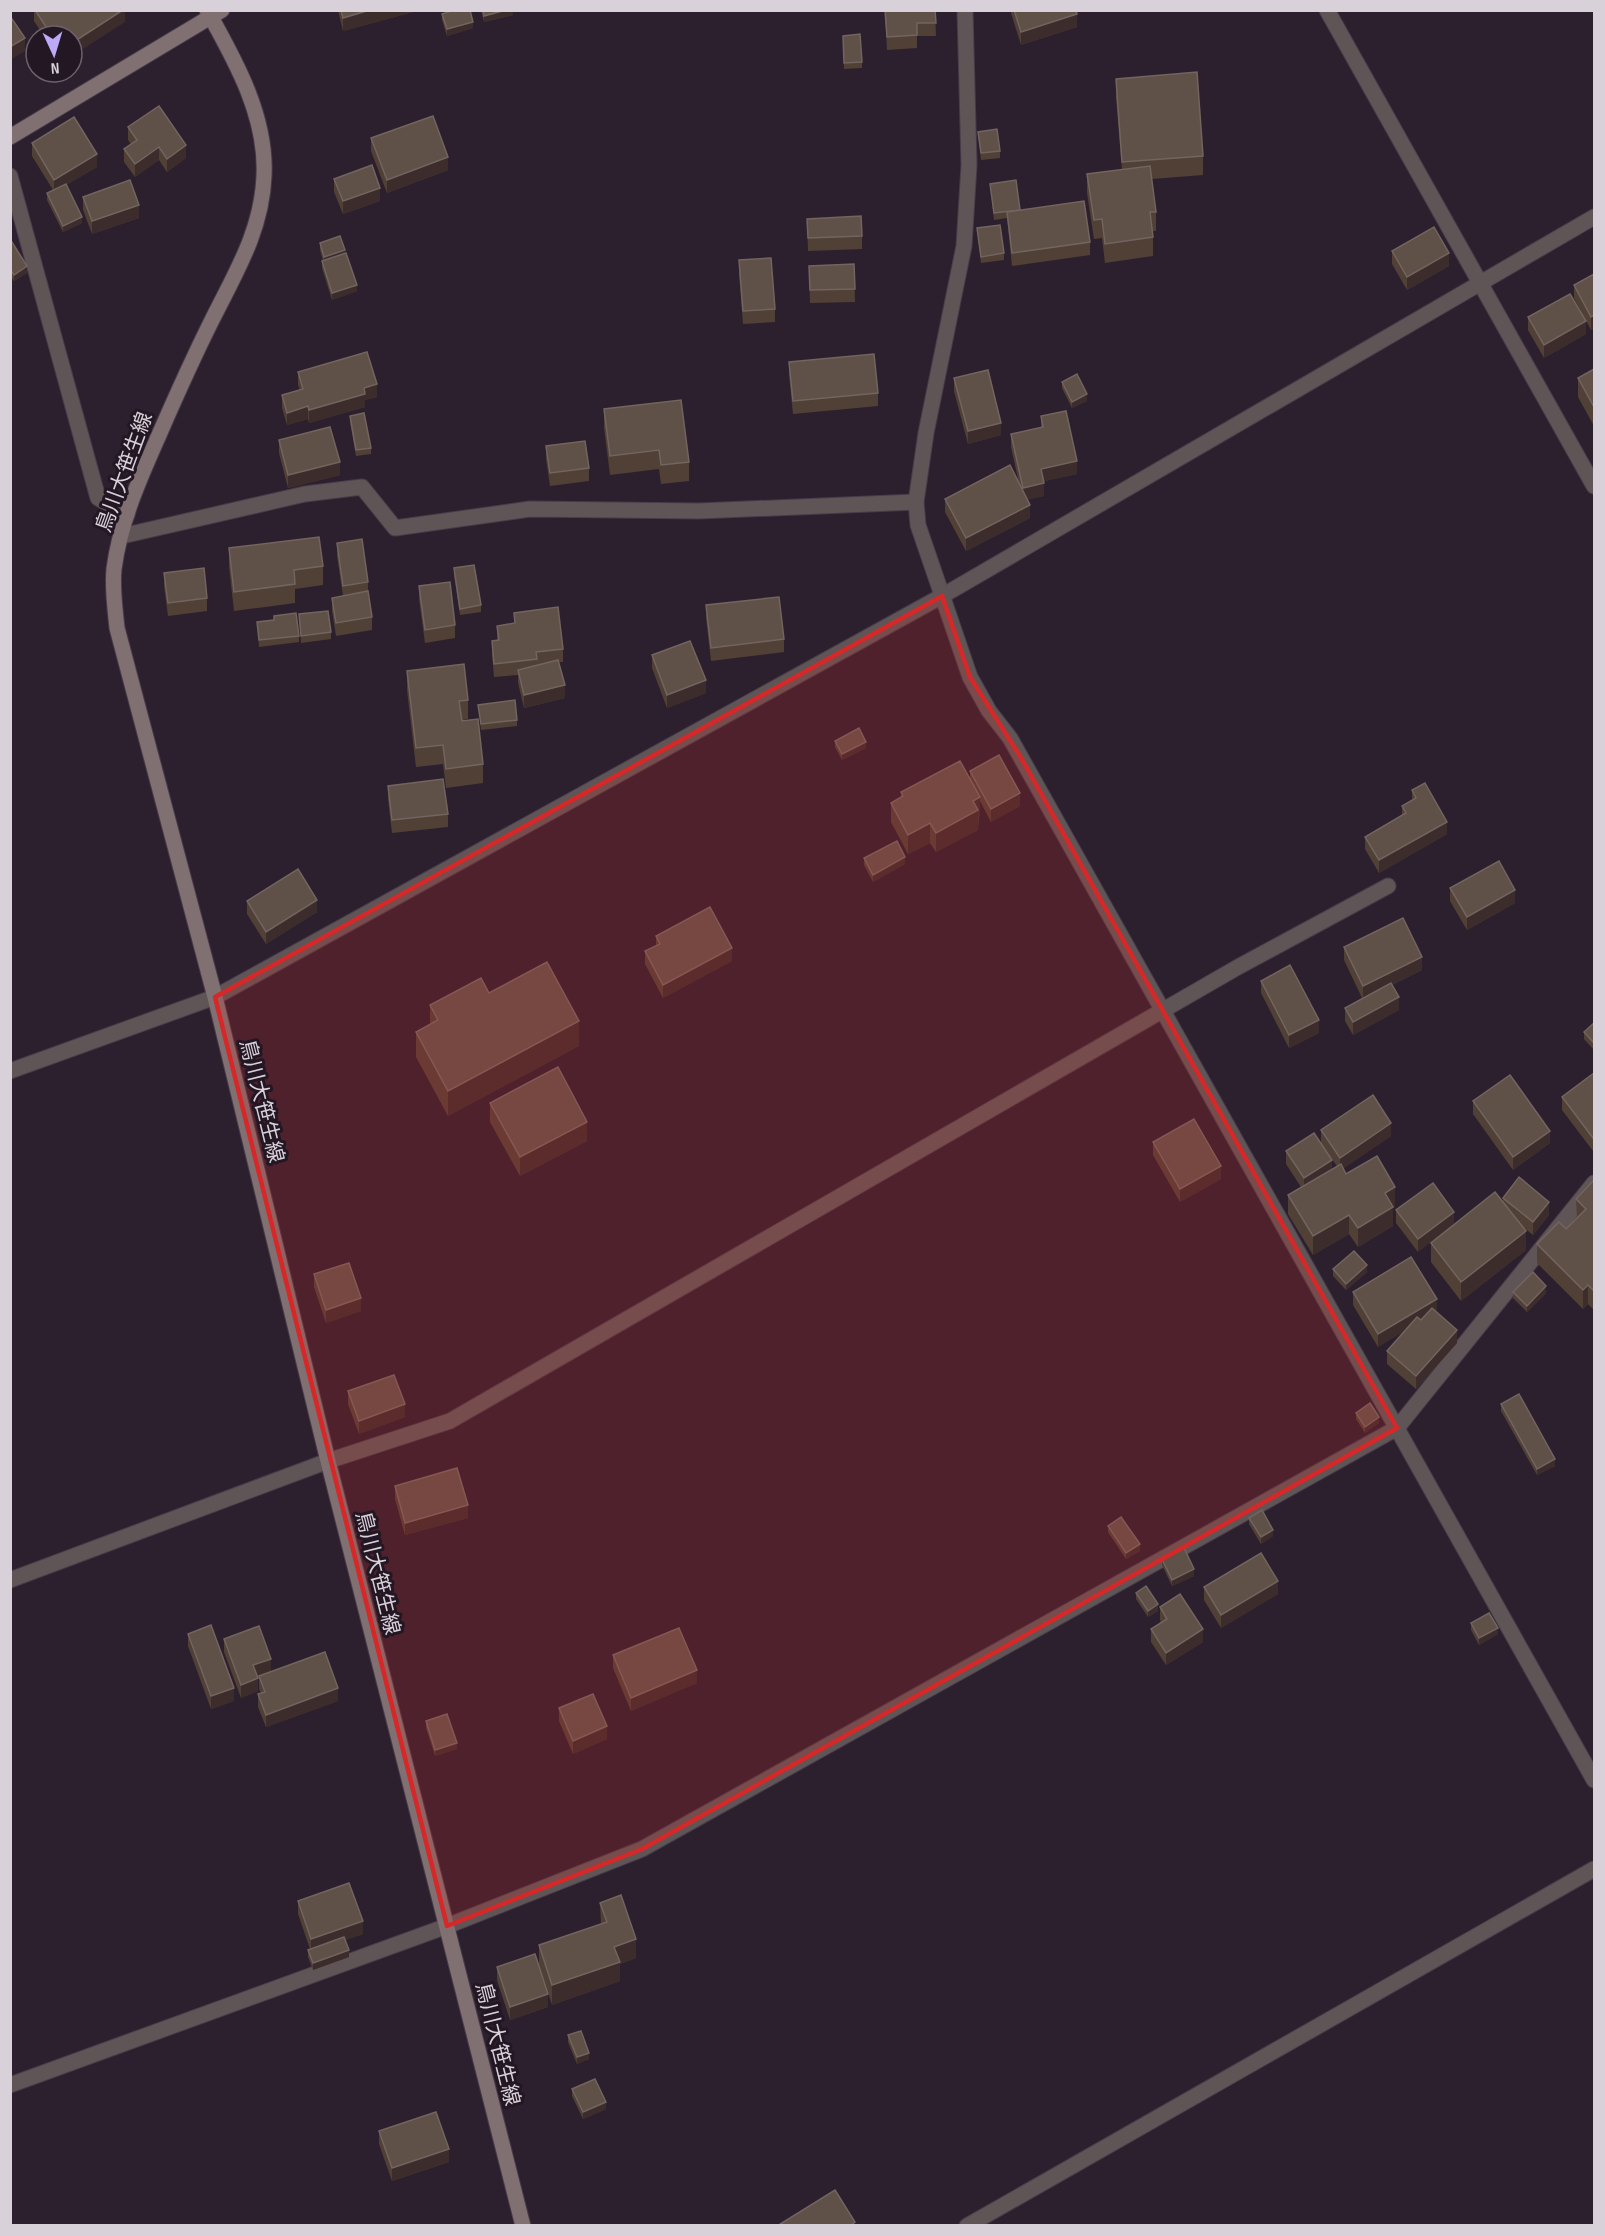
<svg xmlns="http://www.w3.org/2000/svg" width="1605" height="2236" font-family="'Sofia Sans Condensed','Noto Sans JP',sans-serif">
<rect width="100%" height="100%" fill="#2d202e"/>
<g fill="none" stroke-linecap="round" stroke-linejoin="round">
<defs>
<g id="street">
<path d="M965,10L969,165L964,246L926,433L916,502L918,525L970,677L989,711L1010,738L1594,1780"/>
<path d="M1327,10L1594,486"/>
<path d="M10,176L98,498L127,515"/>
<path d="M122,536L305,494L362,487L395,528L530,509L699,511L916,502"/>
<path d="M10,1071L215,997L942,596L1594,217"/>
<path d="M10,1580L328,1461L450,1421L1238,967L1388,886"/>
<path d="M10,2085L447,1926L642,1849L1397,1428L1594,1183"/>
<path d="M967,2226L1594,1869"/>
</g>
<g id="secondary">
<path d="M207,10C235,60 267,116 264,176C262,230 236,272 212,320C193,358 176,396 159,435C140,478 120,522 114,569C112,588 115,608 117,628L215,997L328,1461L523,2226"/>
<path d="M10,137L222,10"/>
</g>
</defs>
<!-- street casing -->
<use href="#street" stroke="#493c4a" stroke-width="17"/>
<!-- secondary casing -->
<use href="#secondary" stroke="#493c4a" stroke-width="17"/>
<!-- street -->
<use href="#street" stroke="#605556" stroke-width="15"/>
<!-- secondary -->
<use href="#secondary" stroke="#817071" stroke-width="15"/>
</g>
<!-- wall -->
<g fill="#504036" fill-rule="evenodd">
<path d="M34,10H125V22L72,36H44L34,21Z"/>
<path d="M338,10H413V12L343,31Z"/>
<path d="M481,10H513V15L484,22Z"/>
<path d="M885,10H935L936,36H917V48L887,50Z"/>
<path d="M1011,10H1076L1077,27L1021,45L1011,13Z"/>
<path d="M442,14L473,28L447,36L442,20Z"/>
<path d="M843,36L862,62V68L844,69Z"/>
<path d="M1116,79L1203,156V175L1152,179L1156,212V231H1153V256L1105,263L1102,238L1094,239L1087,193V174L1122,170L1116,98Z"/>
<path d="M128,127L186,158L167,172L159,160L135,177L124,162V149L131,144L128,140Z"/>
<path d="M978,132L1000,151V158L981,160Z"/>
<path d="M371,138L448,170L387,193L371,151Z"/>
<path d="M32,143L97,167L66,185L82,223L63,232L47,200V193L53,190L32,156Z"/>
<path d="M334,179L380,201L343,214L334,192Z"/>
<path d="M990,184L1020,210L1090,242V255L1012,266L1007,218L994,220Z"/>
<path d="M83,197L139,218L92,234L83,210Z"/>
<path d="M807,219L862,236V249L808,251Z"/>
<path d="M977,228L1004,253V260L981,263Z"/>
<path d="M10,239L27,273L14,281L10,276Z"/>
<path d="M320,243L345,253L357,291L332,300L322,268V261H323L320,250Z"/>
<path d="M1392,251L1449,266L1407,290L1392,264Z"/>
<path d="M739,260L775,309V322L743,324L739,273Z"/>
<path d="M854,264L855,302L810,303L809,266Z"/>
<path d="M1594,274V328L1591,330L1574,298V285Z"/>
<path d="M1528,317L1586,334L1544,358L1528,330Z"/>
<path d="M789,362L878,393V406L793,414L789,375Z"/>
<path d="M1594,369V426L1578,397V378Z"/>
<path d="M298,372L377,397L365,400V407L309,423L308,419L287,425L282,408V395L300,390L298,385Z"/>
<path d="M954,378L1001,435L968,444L954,391Z"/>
<path d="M1062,382L1087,401L1072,408L1062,388Z"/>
<path d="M604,409L689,462V481L661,484L659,469L610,475L604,428Z"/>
<path d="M350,416L371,448V454L356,456L350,422Z"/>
<path d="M1041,416L1077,474L1044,481V496L1028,499L1030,518L966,551L945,512V499L1019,483L1011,447V434L1041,428Z"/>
<path d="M279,440L340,475L288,488L279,453Z"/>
<path d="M1593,440H1594V462L1593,460Z"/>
<path d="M546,446L589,468V481L550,486L546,459Z"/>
<path d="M337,543L368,582V594L372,617V630L336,636L332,611V598L343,596L337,556Z"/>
<path d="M229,548L323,566V585L295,589V603L234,611L229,567Z"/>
<path d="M454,568L481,605V612L460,615L454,575Z"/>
<path d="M164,573L207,598V611L168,616L164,586Z"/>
<path d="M419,586L455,625V638L425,643L419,599Z"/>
<path d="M706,605L784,639V652L711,661L706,618Z"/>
<path d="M514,613L563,649V662H559L565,698L524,708L518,683V675L494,677L492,654V641L497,640V626L514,624Z"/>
<path d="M299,614L331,632V639L301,643Z"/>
<path d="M274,616L299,636V642L259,647L257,622L274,620Z"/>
<path d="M652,655L706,693L667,708L652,668Z"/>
<path d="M407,671L468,700V719L462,720L483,764V783L446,788L443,764L416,767L407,690Z"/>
<path d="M478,705L517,720V726L481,730Z"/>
<path d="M835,741L866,748L842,760L835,747Z"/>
<path d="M970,771L1020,806L991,822L980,801L978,830L936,852L930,843L908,854L891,822V803L901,797V792L970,780Z"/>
<path d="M388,786L448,814V827L392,833L388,799Z"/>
<path d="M1412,790L1447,834L1379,873L1365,849V837L1402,816V806L1412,800Z"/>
<path d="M864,858L905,864L873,882L864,865Z"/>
<path d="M1450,888L1515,903L1467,930L1450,901Z"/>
<path d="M247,901L317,912L266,944L247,914Z"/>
<path d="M656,936L732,961L663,998L645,964V951L656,946Z"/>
<path d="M1344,947L1422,970L1392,985L1399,1010L1353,1035L1345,1021V1008L1362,998L1344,960Z"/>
<path d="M1261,981L1319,1033L1289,1048L1261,993Z"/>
<path d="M489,993L579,1046L448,1116L416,1057V1032L430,1024V1005Z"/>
<path d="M1594,1023V1050L1584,1039V1032Z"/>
<path d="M1594,1073L1593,1151L1562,1110V1097Z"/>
<path d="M1473,1101L1550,1143L1513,1170L1473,1114Z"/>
<path d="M490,1103L587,1141L520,1176L490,1122Z"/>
<path d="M1321,1130L1391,1136L1343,1168L1346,1174L1395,1206L1393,1208V1226L1358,1247L1349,1234L1313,1255L1288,1214V1195L1301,1187L1286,1164V1151L1321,1143ZM1327,1153L1337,1166L1332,1169Z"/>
<path d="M1153,1142L1221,1179L1180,1202L1153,1155Z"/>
<path d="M1594,1180V1310L1588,1304L1583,1309L1537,1263V1244L1566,1229L1577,1218L1576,1199Z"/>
<path d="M1433,1183L1418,1252L1396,1223V1210Z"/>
<path d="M1503,1198L1549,1215L1533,1235L1522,1226L1526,1250L1461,1301L1431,1262V1243L1503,1202Z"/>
<path d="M1333,1269L1367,1272L1346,1290L1333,1276Z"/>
<path d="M314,1274L361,1311L326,1323L314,1287Z"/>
<path d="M1353,1292L1437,1312H1436L1457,1343L1416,1389L1387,1364V1351L1405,1330L1378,1347L1353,1305Z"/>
<path d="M1513,1292L1546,1293L1527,1312L1513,1298Z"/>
<path d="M348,1391L405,1417L359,1434L348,1404Z"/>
<path d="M1501,1404L1555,1466L1537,1475L1501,1411Z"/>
<path d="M1356,1413L1379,1423L1365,1433L1356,1419Z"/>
<path d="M395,1486L468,1518L405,1535L395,1499Z"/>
<path d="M1249,1518L1273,1536L1261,1544L1249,1524Z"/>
<path d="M1108,1526L1140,1551L1126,1559L1108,1532Z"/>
<path d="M1162,1559L1194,1576L1172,1586L1162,1565Z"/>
<path d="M1204,1587L1278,1594L1221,1628L1204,1600Z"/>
<path d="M1136,1593L1158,1611L1148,1617L1136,1599Z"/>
<path d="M1160,1607L1203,1642L1166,1665L1151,1642V1629L1161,1623L1160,1620Z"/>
<path d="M1471,1623L1498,1634L1479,1645L1471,1630Z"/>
<path d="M188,1634L234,1701L211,1709L188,1646Z"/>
<path d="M224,1639L271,1672L257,1677L258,1691L241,1698L224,1652Z"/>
<path d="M613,1655L697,1683L631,1711L613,1668Z"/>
<path d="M259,1676L338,1701L266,1727L258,1707V1694L261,1693L259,1689Z"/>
<path d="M559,1708L607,1739L573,1754L559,1721Z"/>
<path d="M426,1721L457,1749L435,1756L426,1728Z"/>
<path d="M298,1901L363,1934L345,1940L349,1957L313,1970L308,1957V1950L310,1949L298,1914Z"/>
<path d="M600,1903L636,1958L620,1964V1981L552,2005L539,1965V1945L601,1924Z"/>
<path d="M497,1967L548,2007L510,2020L497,1980Z"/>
<path d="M568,2035L589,2059L577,2064L568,2042Z"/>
<path d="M572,2089L606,2109L583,2119L572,2096Z"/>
<path d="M379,2131L449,2162L392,2181L379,2144Z"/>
</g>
<!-- shaded-wall -->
<g fill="#3c2d2c">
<path d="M123,10H125V22L72,56V43Z"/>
<path d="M370,10H413V12L343,31V18Z"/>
<path d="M506,10H513V15L484,22V16Z"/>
<path d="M1077,14V27L1021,45V32Z"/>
<path d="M473,22V28L447,36V29Z"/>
<path d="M25,38V51L10,60V47Z"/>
<path d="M186,145V158L167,172V159Z"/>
<path d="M159,147V160L135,177V164Z"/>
<path d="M97,154V167L54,192V180Z"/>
<path d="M448,157V170L387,193V180Z"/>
<path d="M380,188V201L343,214V201Z"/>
<path d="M139,205V218L92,234V221Z"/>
<path d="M82,217V223L63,232V226Z"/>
<path d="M345,250V256L324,263V257Z"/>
<path d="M1449,253V266L1407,290V277Z"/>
<path d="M27,266V273L14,281V275Z"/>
<path d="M357,285V291L332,300V293Z"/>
<path d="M1594,315V328L1591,330V317Z"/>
<path d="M1586,321V334L1544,358V345Z"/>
<path d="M377,384V397L365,400V407L309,423V410L364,388Z"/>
<path d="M1087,394V401L1072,408V402Z"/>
<path d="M308,406V419L287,425V413Z"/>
<path d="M1001,423V435L968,444V431Z"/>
<path d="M1077,461V474L1041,482V469Z"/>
<path d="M340,462V475L288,488V475Z"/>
<path d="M1044,483V496L1023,501V488Z"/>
<path d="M1030,505V518L966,551V538Z"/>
<path d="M706,680V693L667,708V695Z"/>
<path d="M565,685V698L524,708V695Z"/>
<path d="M866,742V748L842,760V754Z"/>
<path d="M1020,793V806L991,822V809Z"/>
<path d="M980,797V816L978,817V830L936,852V833L973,801Z"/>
<path d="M1447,822V834L1379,873V860Z"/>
<path d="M930,823V843L908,854V835Z"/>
<path d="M905,857V864L873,882V875Z"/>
<path d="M1515,890V903L1467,930V917Z"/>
<path d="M317,900V912L266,944V932Z"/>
<path d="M732,948V961L663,998V985Z"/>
<path d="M1422,957V970L1363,999V986Z"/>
<path d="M1399,997V1010L1353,1035V1022Z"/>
<path d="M1319,1020V1033L1289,1048V1035Z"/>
<path d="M579,1021V1046L448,1116V1091Z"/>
<path d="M587,1122V1141L520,1176V1157Z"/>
<path d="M1391,1123V1136L1340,1171V1158Z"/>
<path d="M1550,1131V1143L1513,1170V1157Z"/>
<path d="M1594,1137V1150L1593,1151V1138Z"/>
<path d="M1332,1160V1173L1304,1191V1178Z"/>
<path d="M1221,1166V1179L1180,1202V1189Z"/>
<path d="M1395,1187V1206L1393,1208V1226L1358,1247V1228L1385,1193Z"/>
<path d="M1549,1202V1215L1533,1235V1222Z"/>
<path d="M1454,1212V1225L1418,1252V1239Z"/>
<path d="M1349,1215V1234L1313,1255V1236Z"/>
<path d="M1526,1231V1250L1461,1301V1282Z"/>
<path d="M1367,1265V1272L1346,1290V1284Z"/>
<path d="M1588,1285V1304L1583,1309V1290Z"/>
<path d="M1546,1286V1293L1527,1312V1306Z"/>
<path d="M361,1298V1311L326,1323V1310Z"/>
<path d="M1437,1299V1312L1378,1347V1334Z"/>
<path d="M1457,1330V1343L1416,1389V1376Z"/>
<path d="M405,1404V1417L359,1434V1421Z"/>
<path d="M1379,1417V1423L1365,1433V1427Z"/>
<path d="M1555,1459V1466L1537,1475V1469Z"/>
<path d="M468,1505V1518L405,1535V1523Z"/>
<path d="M1273,1530V1536L1261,1544V1537Z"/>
<path d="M1140,1544V1551L1126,1559V1553Z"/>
<path d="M1194,1569V1576L1172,1586V1580Z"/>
<path d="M1278,1581V1594L1221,1628V1615Z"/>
<path d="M1158,1604V1611L1148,1617V1611Z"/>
<path d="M1498,1628V1634L1479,1645V1638Z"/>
<path d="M1203,1629V1642L1166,1665V1653Z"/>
<path d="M271,1659V1672L253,1678V1665Z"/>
<path d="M697,1670V1683L631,1711V1698Z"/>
<path d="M258,1678V1691L241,1698V1685Z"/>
<path d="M234,1688V1701L211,1709V1696Z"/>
<path d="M338,1688V1701L266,1727V1715Z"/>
<path d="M607,1726V1739L573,1754V1741Z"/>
<path d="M457,1743V1749L435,1756V1750Z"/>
<path d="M363,1921V1934L311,1952V1939Z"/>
<path d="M636,1939V1958L620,1964V1981L552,2005V1985L614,1947Z"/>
<path d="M349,1950V1957L313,1970V1963Z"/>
<path d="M548,1994V2007L510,2020V2007Z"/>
<path d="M589,2053V2059L577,2064V2057Z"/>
<path d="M606,2102V2109L583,2119V2112Z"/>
<path d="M449,2149V2162L392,2181V2168Z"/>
</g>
<!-- building -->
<g fill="#5f5048" stroke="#72645f" stroke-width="1.5">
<path d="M35,10H123L72,43V36H52Z"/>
<path d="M341,10H370L343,18Z"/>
<path d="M454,10H470L473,22L447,29L442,14Z"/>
<path d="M483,10H506L484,16Z"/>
<path d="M885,10H935L936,23H917V35L887,37Z"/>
<path d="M1014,10H1076L1077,14L1021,32Z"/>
<path d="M10,16L25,38L10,47Z"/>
<path d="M860,34L862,62L844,63L843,36Z"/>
<path d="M1197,72L1203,156L1122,162L1116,79Z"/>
<path d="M159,106L186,145L167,159L159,147L135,164L124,149L137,140L128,127Z"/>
<path d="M433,116L448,157L387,180L371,138Z"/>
<path d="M74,117L97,154L54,180L32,143Z"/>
<path d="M997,129L1000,151L981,153L978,132Z"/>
<path d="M372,165L380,188L343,201L334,179Z"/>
<path d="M1150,166L1156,212H1150L1153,237L1105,244L1102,219L1094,220L1087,174Z"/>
<path d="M130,180L139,205L92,221L83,197Z"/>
<path d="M1016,180L1020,210L994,213L990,184Z"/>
<path d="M66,184L82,217L63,226L47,193Z"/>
<path d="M1084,201L1090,242L1012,253L1007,212Z"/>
<path d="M861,216L862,236L808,238L807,219Z"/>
<path d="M1000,225L1004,253L981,257L977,228Z"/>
<path d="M1434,227L1449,253L1407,277L1392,251Z"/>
<path d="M340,236L345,250L324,257L320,243Z"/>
<path d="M10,239L27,266L14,275L10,269Z"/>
<path d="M346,253L357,285L332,293L322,261Z"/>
<path d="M771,258L775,309L743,311L739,260Z"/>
<path d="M854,264L855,289L810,290L809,266Z"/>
<path d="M1594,274V315L1591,317L1574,285Z"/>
<path d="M1570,294L1586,321L1544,345L1528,317Z"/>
<path d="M367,352L377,384L364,388L365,394L309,410L308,406L287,413L282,395L303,389L298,372Z"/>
<path d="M874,354L878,393L793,401L789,362Z"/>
<path d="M1594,369V407L1578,378Z"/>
<path d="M988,370L1001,423L968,431L954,378Z"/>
<path d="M1077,374L1087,394L1072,402L1062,382Z"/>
<path d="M681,400L689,462L661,465L659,450L610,456L604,409Z"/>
<path d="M1066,411L1077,461L1041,469L1044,483L1023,488L1011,434L1043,427L1041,416Z"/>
<path d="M364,413L371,448L356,450L350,416Z"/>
<path d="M330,427L340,462L288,475L279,440Z"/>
<path d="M585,441L589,468L550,473L546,446Z"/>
<path d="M1010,465L1030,505L966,538L945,499Z"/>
<path d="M319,537L323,566L294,570L295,584L234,592L229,548Z"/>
<path d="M362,539L368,582L343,586L337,543Z"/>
<path d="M474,565L481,605L460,609L454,568Z"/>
<path d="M204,568L207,598L168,603L164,573Z"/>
<path d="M450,582L455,625L425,630L419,586Z"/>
<path d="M368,591L372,617L336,623L332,598Z"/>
<path d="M779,597L784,639L711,648L706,605Z"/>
<path d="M558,607L563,649L536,652L537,659L494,664L492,641L499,640L497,626L515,623L514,613Z"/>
<path d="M328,611L331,632L301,636L299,614Z"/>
<path d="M296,613L299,636L259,640L257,622L274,620V616Z"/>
<path d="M690,641L706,680L667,695L652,655Z"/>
<path d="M558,660L565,685L524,695L518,670Z"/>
<path d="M464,664L468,700L459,701L462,721L478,719L483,764L446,769L443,745L416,748L407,671Z"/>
<path d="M515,700L517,720L481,724L478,705Z"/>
<path d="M859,728L866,742L842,754L835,741Z"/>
<path d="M999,755L1020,793L991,809L970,771Z"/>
<path d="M960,761L980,797L973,801L978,810L936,833L930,823L908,835L891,803L903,796L901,792Z"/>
<path d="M443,779L448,814L392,820L388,786Z"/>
<path d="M1425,783L1447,822L1379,860L1365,837L1406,813L1402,806L1416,798L1412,790Z"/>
<path d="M897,841L905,857L873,875L864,858Z"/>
<path d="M1499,861L1515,890L1467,917L1450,888Z"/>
<path d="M298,869L317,900L266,932L247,901Z"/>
<path d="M710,907L732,948L663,985L645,951L660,944L656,936Z"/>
<path d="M1403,918L1422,957L1363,986L1344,947Z"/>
<path d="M547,962L579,1021L448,1091L416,1032L438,1020L430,1005L481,978L489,993Z"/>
<path d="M1290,965L1319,1020L1289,1035L1261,981Z"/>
<path d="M1391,983L1399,997L1353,1022L1345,1008Z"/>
<path d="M1594,1023V1043L1584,1032Z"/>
<path d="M558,1067L587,1122L520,1157L490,1103Z"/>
<path d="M1594,1073V1137L1593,1138L1562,1097Z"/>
<path d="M1510,1075L1550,1131L1513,1157L1473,1101Z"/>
<path d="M1373,1095L1391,1123L1340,1158L1321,1130Z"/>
<path d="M1194,1119L1221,1166L1180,1189L1153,1142Z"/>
<path d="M1314,1133L1332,1160L1304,1178L1286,1151Z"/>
<path d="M1377,1156L1395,1187L1385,1193L1393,1207L1358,1228L1349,1215L1313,1236L1288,1195L1341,1164L1346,1174Z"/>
<path d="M1519,1177L1549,1202L1533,1222L1503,1198Z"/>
<path d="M1594,1180V1291L1588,1285L1583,1290L1537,1244L1559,1222L1566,1229L1586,1209L1576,1199Z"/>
<path d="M1433,1183L1454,1212L1418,1239L1396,1210Z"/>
<path d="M1495,1192L1526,1231L1461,1282L1431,1243Z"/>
<path d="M1354,1251L1367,1265L1346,1284L1333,1269Z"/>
<path d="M1411,1257L1437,1299L1378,1334L1353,1292Z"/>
<path d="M349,1263L361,1298L326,1310L314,1274Z"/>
<path d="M1533,1272L1546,1286L1527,1306L1513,1292Z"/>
<path d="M1432,1308L1457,1330L1416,1376L1387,1351L1417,1317L1421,1320Z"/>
<path d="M394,1375L405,1404L359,1421L348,1391Z"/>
<path d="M1519,1394L1555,1459L1537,1469L1501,1404Z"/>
<path d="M1370,1403L1379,1417L1365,1427L1356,1413Z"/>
<path d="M457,1468L468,1505L405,1523L395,1486Z"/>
<path d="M1262,1510L1273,1530L1261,1537L1249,1518Z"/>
<path d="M1121,1517L1140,1544L1126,1553L1108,1526Z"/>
<path d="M1184,1548L1194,1569L1172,1580L1162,1559Z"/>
<path d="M1261,1553L1278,1581L1221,1615L1204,1587Z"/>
<path d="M1146,1586L1158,1604L1148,1611L1136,1593Z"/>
<path d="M1180,1594L1203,1629L1166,1653L1151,1629L1167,1619L1160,1607Z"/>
<path d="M1489,1613L1498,1628L1479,1638L1471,1623Z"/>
<path d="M211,1625L234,1688L211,1696L188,1634Z"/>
<path d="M259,1626L271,1659L253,1665L258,1678L241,1685L224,1639Z"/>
<path d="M679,1628L697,1670L631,1698L613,1655Z"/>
<path d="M325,1652L338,1688L266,1715L258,1694L265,1692L259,1676Z"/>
<path d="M593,1694L607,1726L573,1741L559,1708Z"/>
<path d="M447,1714L457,1743L435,1750L426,1721Z"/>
<path d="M349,1883L363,1921L311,1939L298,1901Z"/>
<path d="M621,1895L636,1939L614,1947L620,1962L552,1985L539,1945L607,1922L600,1903Z"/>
<path d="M344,1937L349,1950L313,1963L308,1950Z"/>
<path d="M535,1954L548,1994L510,2007L497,1967Z"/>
<path d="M581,2031L589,2053L577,2057L568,2035Z"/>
<path d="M595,2079L606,2102L583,2112L572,2089Z"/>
<path d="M436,2112L449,2149L392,2168L379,2131Z"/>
<path d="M835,2190L855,2222L850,2226H777Z"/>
</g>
<!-- marked area -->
<path fill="#d62828" fill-opacity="0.2" stroke="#d62828" stroke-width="4.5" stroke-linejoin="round" d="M942,596L970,677L1020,756L1397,1428L642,1849L447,1926L215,997Z"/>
<g text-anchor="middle" stroke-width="6" stroke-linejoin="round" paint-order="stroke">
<!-- street labels -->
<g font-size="21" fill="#d9d1da" stroke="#231724">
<text transform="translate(124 472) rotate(-70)" y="7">鳥川大笹生線</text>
<text transform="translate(262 1101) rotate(76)" y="7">鳥川大笹生線</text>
<text transform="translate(378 1573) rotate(76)" y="7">鳥川大笹生線</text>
<text transform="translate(498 2044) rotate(76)" y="7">鳥川大笹生線</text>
</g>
</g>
<!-- border -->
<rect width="1605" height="2236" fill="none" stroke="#d9d1da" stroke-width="24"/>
<!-- north arrow -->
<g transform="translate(54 54) rotate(176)"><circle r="28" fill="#231724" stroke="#6c616d" stroke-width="1.5"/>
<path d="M0-4.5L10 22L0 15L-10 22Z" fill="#bcaaf6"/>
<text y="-9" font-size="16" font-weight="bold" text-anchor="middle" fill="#d9d1da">N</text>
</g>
</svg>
